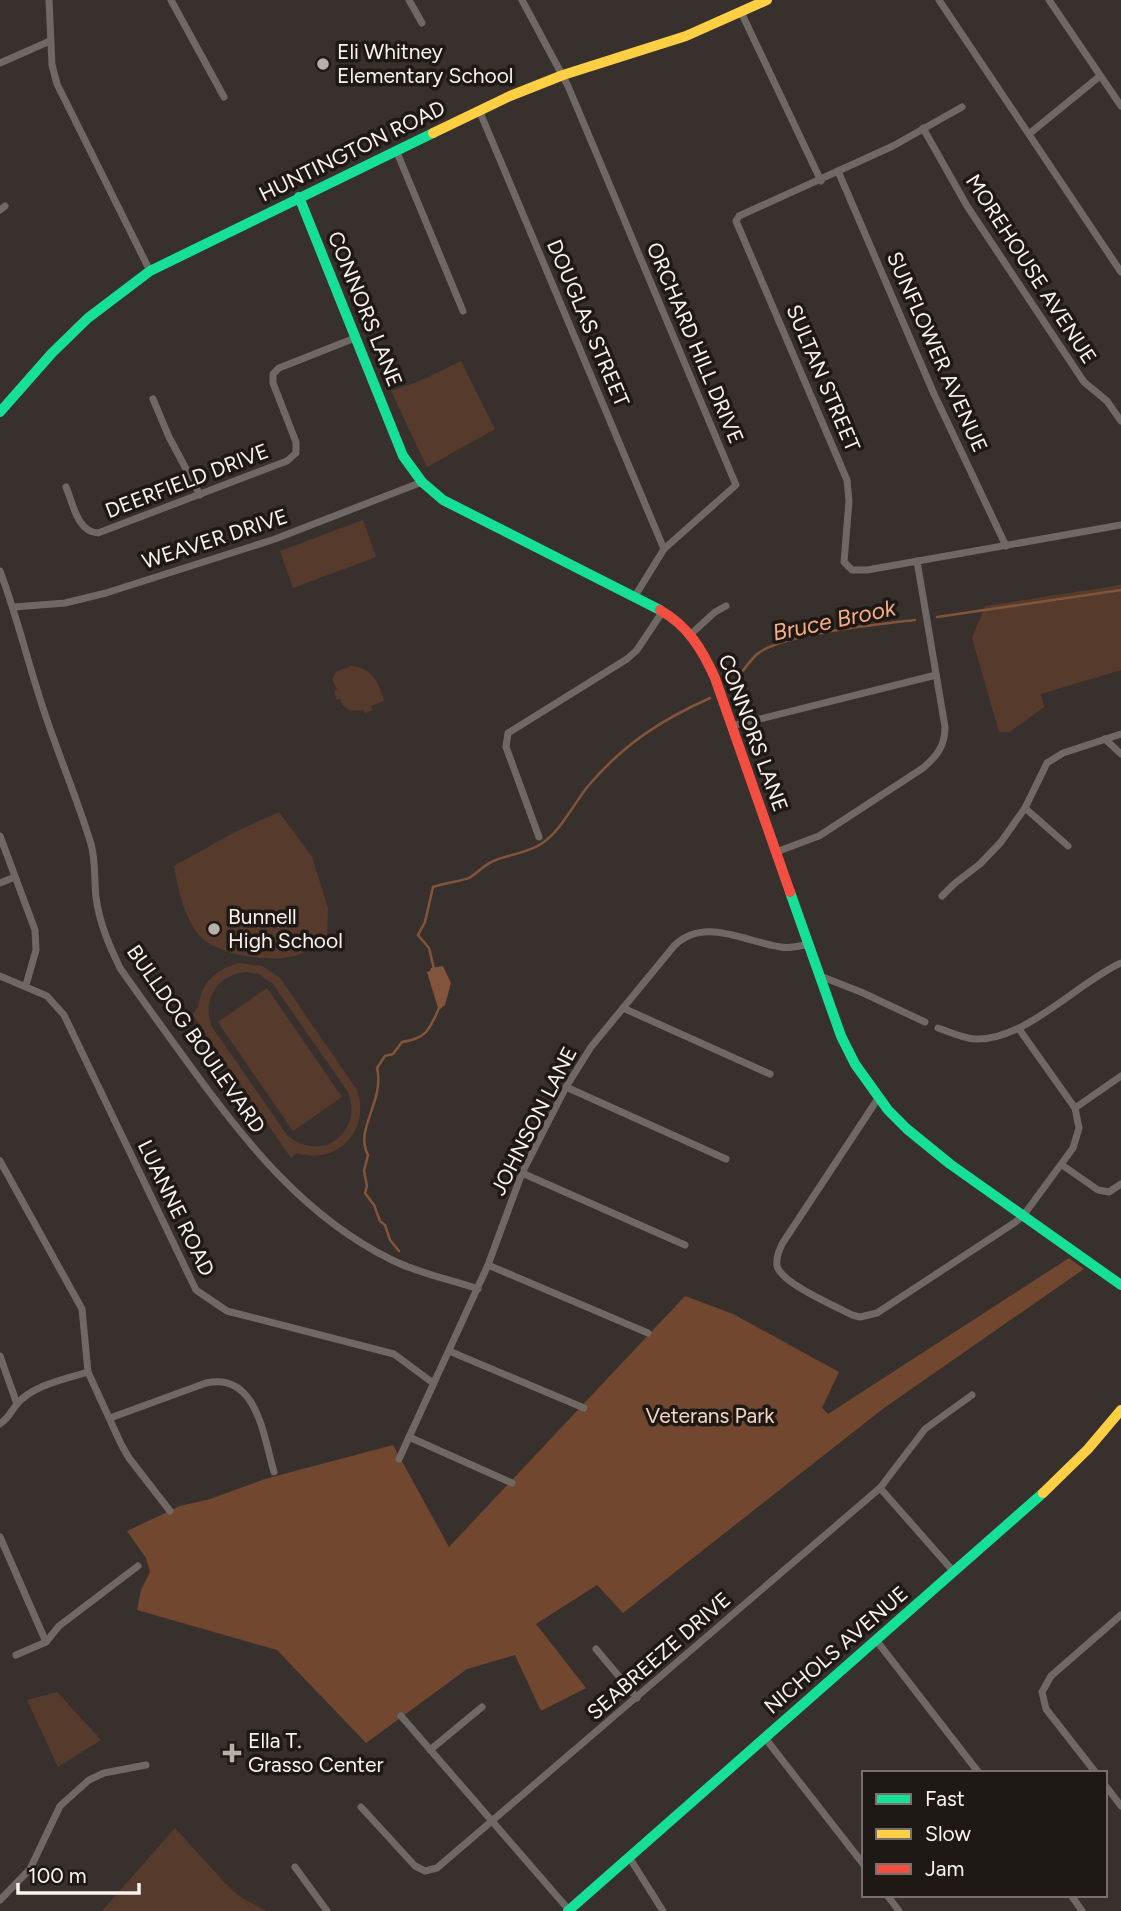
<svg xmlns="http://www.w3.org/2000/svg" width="1121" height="1911" font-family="Figtree,sans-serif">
<rect width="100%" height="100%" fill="#38302d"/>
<!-- green -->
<g fill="#563b2d" fill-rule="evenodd">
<path d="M461,361L495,429L427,467L391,391L422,380Z"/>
<path d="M363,520L376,557L293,588L280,551Z"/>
<path d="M1121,585V670L1041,694L1044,707L1010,732H999L972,638L985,606Z"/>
<path d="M351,666C373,668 378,682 384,701L371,706L372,710L365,713L363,710C351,712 345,711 340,699L337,700L334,691L337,689L332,679L336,672Z"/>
<path d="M279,812L312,857L328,908L327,938C317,945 306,953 294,956C269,963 219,955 201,937C184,919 178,889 174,866L237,831Z"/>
<path d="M240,963L262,966L280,978L357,1090C371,1129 338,1166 297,1153L291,1158L192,1014C200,1008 198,1004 201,995C207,977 222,967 240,963ZM247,972L259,974L273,984L348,1092C364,1133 320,1164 287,1135L212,1027C201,999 218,974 247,972Z"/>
<path d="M267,988L342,1097L293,1131L218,1022Z"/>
<path d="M57,1692L101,1740L58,1767L27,1700Z"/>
<path d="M175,1828L226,1884L239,1896L266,1911H102Z"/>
</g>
<!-- forest -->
<path fill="#72472f" d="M1069,1258L1084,1269L884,1408L623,1613L597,1585L536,1624L586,1688L541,1711L515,1655L467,1669L366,1743L277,1650L137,1610L141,1590L150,1572L146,1558L127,1531L180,1506L210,1499L265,1479L393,1445L449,1547L685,1296L733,1314L839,1372L822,1408L828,1414Z"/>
<!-- water -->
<path fill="#82543b" d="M443,966L451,983L445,1005L440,1009L438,1008L427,972L430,971L431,968Z"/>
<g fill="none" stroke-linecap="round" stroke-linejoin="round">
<!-- stream -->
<g stroke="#82543b" stroke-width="2.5">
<path d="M937,617L1121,590"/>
<path d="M732,685C740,675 747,664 756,655C779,634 881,624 915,620"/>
<path d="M434,969L429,948L418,935L425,922L433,887C441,884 465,880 469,878C478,873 484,864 496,860C511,854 527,853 541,844C562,830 573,804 589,785C624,744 661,720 710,698"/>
<path d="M399,1251L390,1240L385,1225L380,1221L374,1205L365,1193L367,1186L364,1171L368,1155C354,1129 385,1101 377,1068L385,1056L393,1054L402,1042C428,1038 430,1028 440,1006"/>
</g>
<!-- street -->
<g stroke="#706864" stroke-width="7">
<path d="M49,0L52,65L57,84L150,271"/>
<path d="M171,0L224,97"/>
<path d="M409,0L422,23"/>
<path d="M522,0L568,86L736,485L664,549L635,596"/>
<path d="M939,0L1121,272"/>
<path d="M1049,0L1121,106"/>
<path d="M741,12L821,181"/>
<path d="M0,63L50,41"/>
<path d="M962,107L893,146L739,216L736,221L847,480L849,501L844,562L852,570H867L1121,525"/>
<path d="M479,110L664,549"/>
<path d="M923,128L967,206L1084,382L1107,401L1121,421"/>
<path d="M1029,134L1100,76"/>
<path d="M396,150L463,311"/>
<path d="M838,171L934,394L1006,546"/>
<path d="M0,210L5,206"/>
<path d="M153,399L169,437L200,495"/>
<path d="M66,487C73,503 77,532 98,533L287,461L296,453V442L273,383V374L279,368L355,338"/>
<path d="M0,571C17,616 28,663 43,708C58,754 77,798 91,844C96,862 94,880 96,897C99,922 109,945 120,968C143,1001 167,1034 191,1067C246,1143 306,1218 392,1260C420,1274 449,1279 478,1289"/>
<path d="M14,607L65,603L106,593L275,539L422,482"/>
<path d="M691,634L715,612L726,606"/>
<path d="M732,726L936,675"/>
<path d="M1105,739L1121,754"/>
<path d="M1025,808L1068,846"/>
<path d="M0,836L35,930L36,950L26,985"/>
<path d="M539,837L506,747L508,733L627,659L637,650L663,611"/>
<path d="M776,852L819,836L923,768C937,756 945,746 945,727L917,561"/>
<path d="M0,883L15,877"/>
<path d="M942,896L954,884L980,864L1001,842L1025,808L1047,763L1063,753L1121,734"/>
<path d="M0,976L47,996L64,1015L196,1290L227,1311L394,1354L433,1383"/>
<path d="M820,976L861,992L925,1022"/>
<path d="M623,1008L770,1074"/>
<path d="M938,1028C950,1032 962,1038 974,1039C1024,1042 1077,983 1121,963"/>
<path d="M566,1087L726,1159"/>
<path d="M877,1100L782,1244C779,1251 776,1257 777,1266C781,1283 835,1306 852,1315L860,1317L877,1313L1014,1223L1023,1216L1073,1148L1079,1128L1075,1108L1019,1029"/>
<path d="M1075,1108L1121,1076"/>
<path d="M0,1161L82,1309L88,1372L121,1444L129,1458L170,1511"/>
<path d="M1062,1165L1098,1190L1109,1192L1121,1184"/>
<path d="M522,1173L685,1245"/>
<path d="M488,1265L648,1333"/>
<path d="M449,1351L584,1408"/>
<path d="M0,1356L17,1404"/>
<path d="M110,1418L206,1383C257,1372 263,1435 274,1472"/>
<path d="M0,1424C10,1417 10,1412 17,1404C33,1385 66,1379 88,1372"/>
<path d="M409,1437L512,1483"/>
<path d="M399,1459L488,1265L522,1173L566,1087L591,1047L674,946C704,916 745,942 781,947C790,949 799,946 809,944"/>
<path d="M880,1488L954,1572"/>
<path d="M0,1537L46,1642"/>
<path d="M876,1640L979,1773"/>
<path d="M596,1649L637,1698"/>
<path d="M16,1655L46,1642L59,1626L138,1566"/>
<path d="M401,1716L569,1910"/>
<path d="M765,1738L864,1865"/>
<path d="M430,1750L482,1707"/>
<path d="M1096,1773L1046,1709L1042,1692L1051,1676L1121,1615"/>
<path d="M1105,1785L1121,1806"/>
<path d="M361,1807L415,1866L425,1871L437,1868L880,1488L925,1429L972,1395"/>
<path d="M629,1857L663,1911"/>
<path d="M295,1867L327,1911"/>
<path d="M887,1895L899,1911"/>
<path d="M1071,1895L1082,1911"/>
<path d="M0,1900L30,1869L60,1806L89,1780L104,1773L146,1765"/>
</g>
<!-- fast -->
<g stroke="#16e098" stroke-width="10">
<path d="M299,197L403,456L422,482L443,500L660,610"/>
<path d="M0,412L52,353L88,318L150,271L433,133"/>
<path d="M790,892L841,1036L855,1064L888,1110L907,1129L950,1164L1121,1285"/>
<path d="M568,1911L1043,1493"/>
</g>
<!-- slow -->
<g stroke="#ffcf43" stroke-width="10">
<path d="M433,133L510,96L563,75L686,36L767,0"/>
<path d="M1043,1493L1088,1449L1121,1410"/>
</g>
<!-- jam -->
<path stroke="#f24e42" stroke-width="10" d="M660,610C688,626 702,649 715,678L790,892"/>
</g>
<!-- markers -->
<g fill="#b7afaa" stroke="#1f1916" stroke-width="2.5">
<circle cx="323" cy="64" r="7"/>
<circle cx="214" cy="929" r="7"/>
<path d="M228.5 1742.5h7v7h7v7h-7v7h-7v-7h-7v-7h7z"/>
</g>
<g text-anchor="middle" stroke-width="7" stroke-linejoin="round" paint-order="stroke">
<!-- poi labels -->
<g font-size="21" fill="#fcf3ee" stroke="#1f1916" text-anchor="start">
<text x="337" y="59">Eli Whitney<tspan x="337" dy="24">Elementary School</tspan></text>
<text x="228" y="924">Bunnell<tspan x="228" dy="24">High School</tspan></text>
<text x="248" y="1748">Ella T.<tspan x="248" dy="24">Grasso Center</tspan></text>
</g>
<!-- street labels -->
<g font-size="21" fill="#fcf3ee" stroke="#1f1916">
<text transform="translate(352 151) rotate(-26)" y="7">HUNTINGTON ROAD</text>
<text transform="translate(1031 269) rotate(57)" y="7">MOREHOUSE AVENUE</text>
<text transform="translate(365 309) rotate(68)" y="7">CONNORS LANE</text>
<text transform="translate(588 323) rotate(67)" y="7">DOUGLAS STREET</text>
<text transform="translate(695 343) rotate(67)" y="7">ORCHARD HILL DRIVE</text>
<text transform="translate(937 352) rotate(66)" y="7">SUNFLOWER AVENUE</text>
<text transform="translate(823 378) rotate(67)" y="7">SULTAN STREET</text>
<text transform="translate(187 481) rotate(-21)" y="7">DEERFIELD DRIVE</text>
<text transform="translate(215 539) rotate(-18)" y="7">WEAVER DRIVE</text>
<text transform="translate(753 733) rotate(70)" y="7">CONNORS LANE</text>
<text transform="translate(196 1039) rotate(55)" y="7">BULLDOG BOULEVARD</text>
<text transform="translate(534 1121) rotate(-63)" y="7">JOHNSON LANE</text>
<text transform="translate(176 1208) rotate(64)" y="7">LUANNE ROAD</text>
<text transform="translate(836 1650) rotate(-41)" y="7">NICHOLS AVENUE</text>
<text transform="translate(659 1656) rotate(-41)" y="7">SEABREEZE DRIVE</text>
</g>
<!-- park labels -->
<g font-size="21" fill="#f4d5c3" stroke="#1f1916">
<text x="710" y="1423">Veterans Park</text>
</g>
<!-- water labels -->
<g font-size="23" font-style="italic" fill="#faad82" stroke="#1f1916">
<text transform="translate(834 620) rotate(-12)" y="8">Bruce Brook</text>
</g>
</g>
<!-- legend -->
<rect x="862" y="1771" width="245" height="126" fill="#1f1916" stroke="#77706c" stroke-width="2"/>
<rect x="876" y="1794" width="35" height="10" fill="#16e098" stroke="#77706c" stroke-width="2"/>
<text x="925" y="1806" font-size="21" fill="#fcf3ee">Fast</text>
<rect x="876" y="1829" width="35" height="10" fill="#ffcf43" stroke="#77706c" stroke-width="2"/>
<text x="925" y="1841" font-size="21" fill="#fcf3ee">Slow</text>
<rect x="876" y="1864" width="35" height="10" fill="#f24e42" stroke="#77706c" stroke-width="2"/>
<text x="925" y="1876" font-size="21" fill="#fcf3ee">Jam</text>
<!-- scale -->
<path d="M18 1883v10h121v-10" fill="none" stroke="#fcf3ee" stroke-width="3.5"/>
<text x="28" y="1883" font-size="21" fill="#fcf3ee" stroke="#1f1916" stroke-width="5" paint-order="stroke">100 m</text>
</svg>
